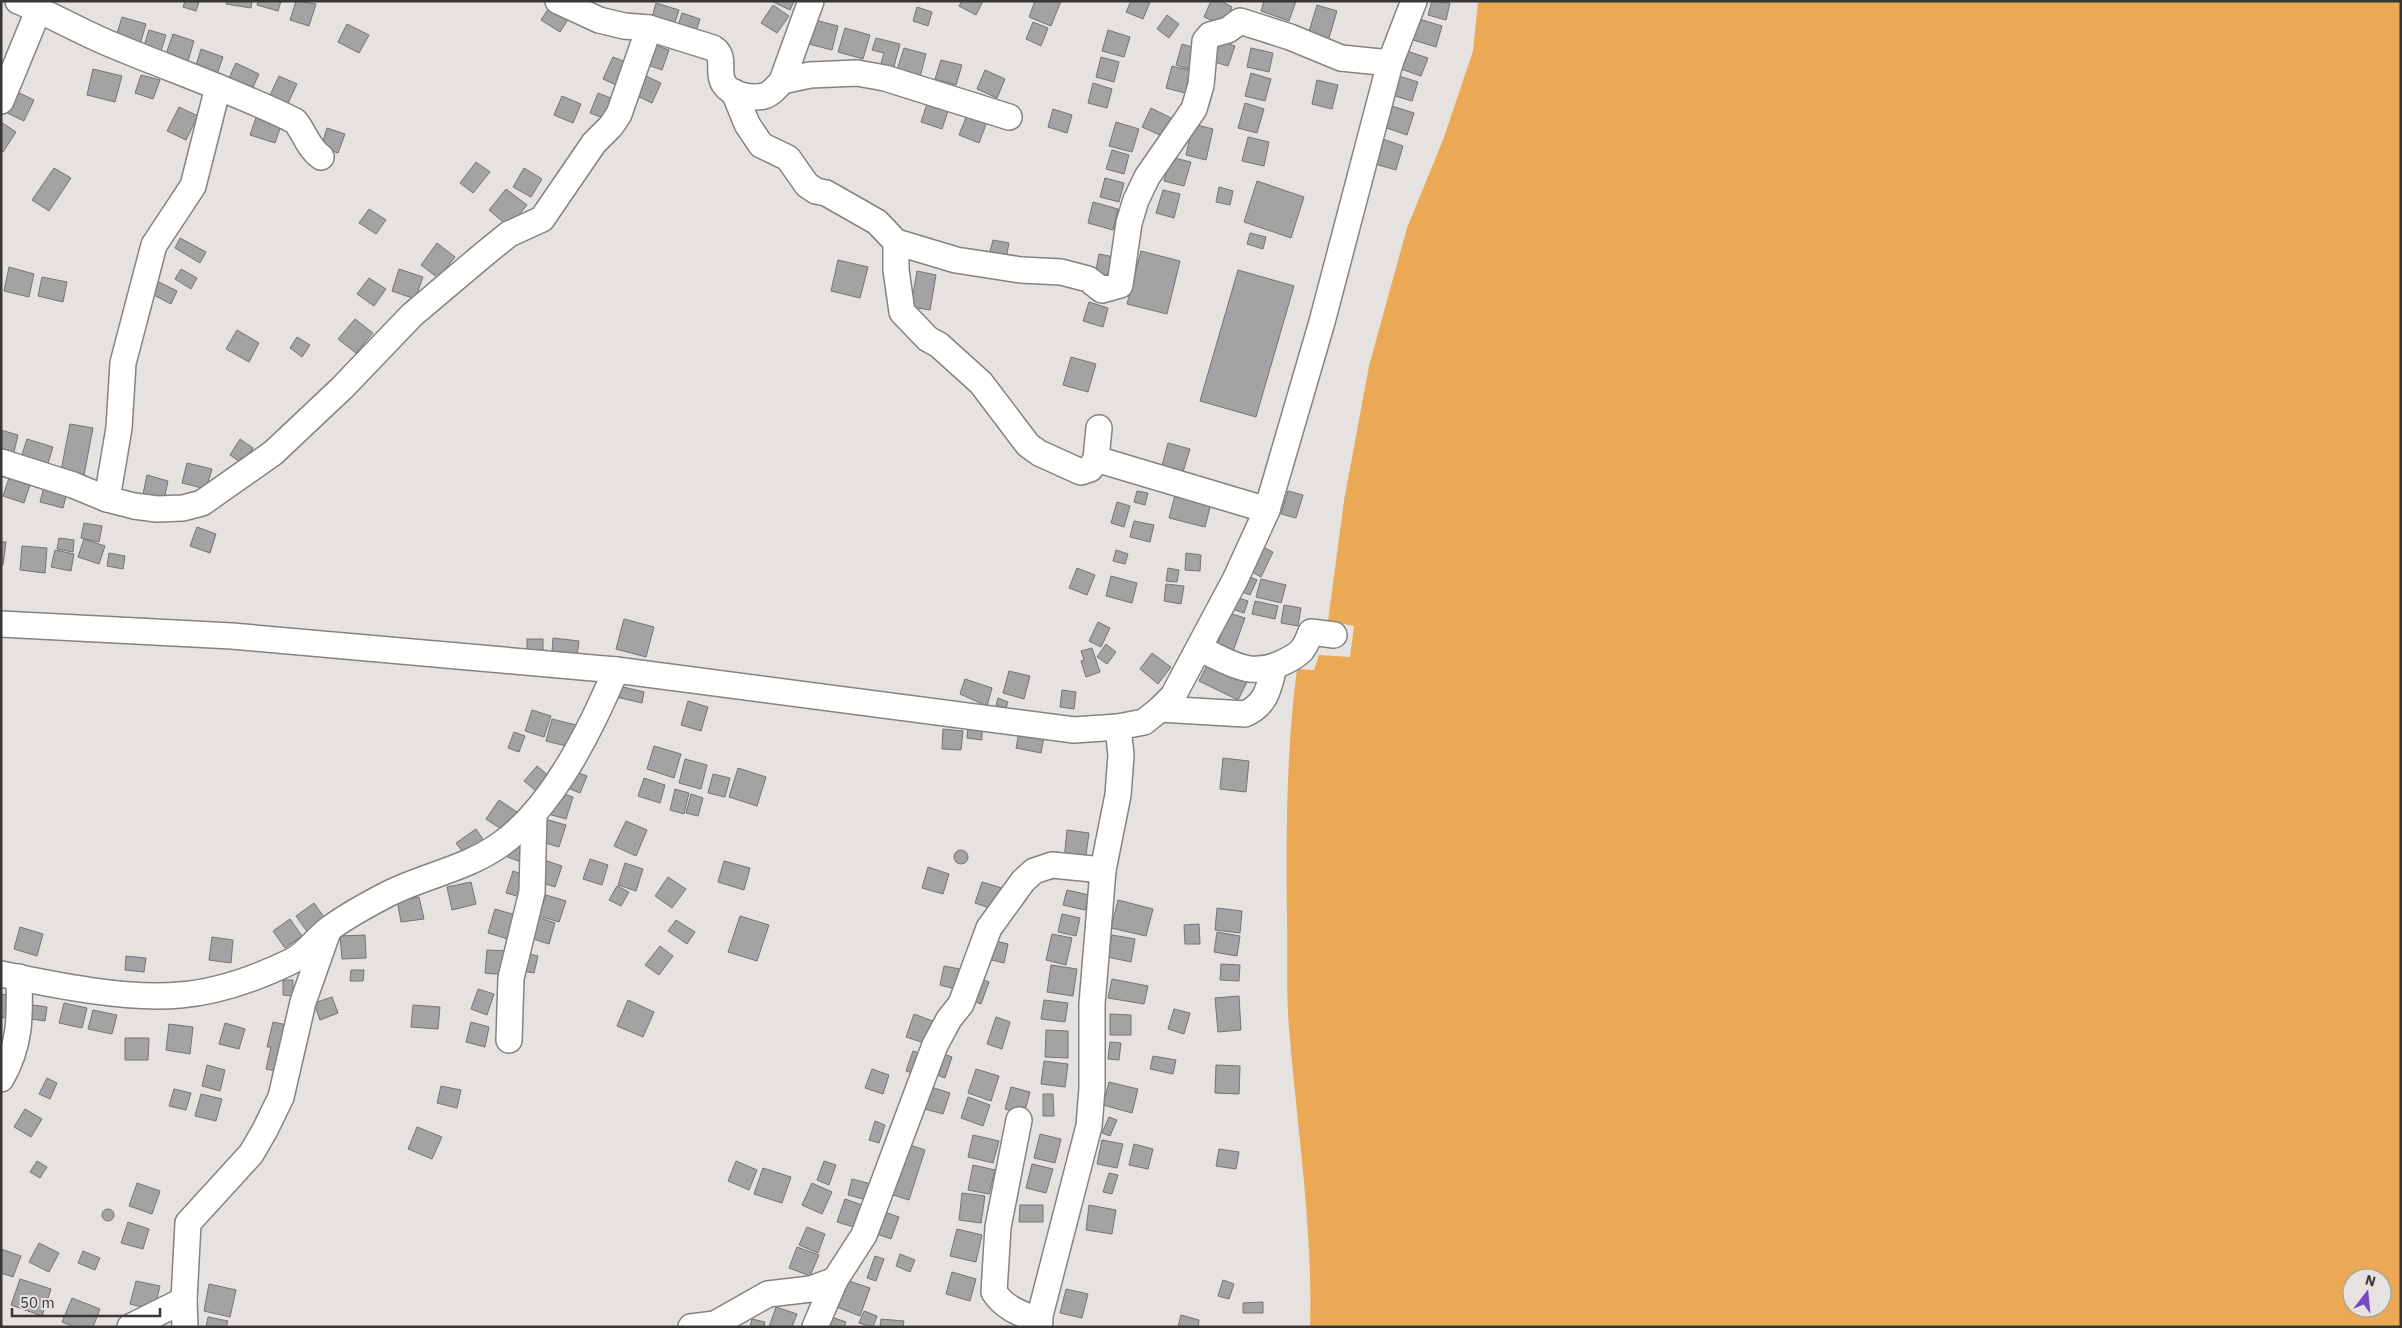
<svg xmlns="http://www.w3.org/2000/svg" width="2402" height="1328" font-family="'IBM Plex Sans',sans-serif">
<rect width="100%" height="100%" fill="#e5e2e0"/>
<!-- water -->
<path fill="#eba955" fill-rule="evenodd" d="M1478,1H2401V1327H1310C1313,1227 1297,1127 1289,1028C1286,993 1288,957 1287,922C1286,837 1286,753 1297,669L1314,670L1319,655L1350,657L1354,626L1328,621L1344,501L1369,366L1407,228L1443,140L1473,51ZM2352,1278H2382V1308H2352Z"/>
<!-- building -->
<g fill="#a3a3a6" stroke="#747376">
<path d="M185,1L199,2L196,11L183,7Z"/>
<path d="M227,1H252L251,8L226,4Z"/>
<path d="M258,1H281L278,11L257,5Z"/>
<path d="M296,1L316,4L309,26L290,20Z"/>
<path d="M771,1H794L790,10Z"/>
<path d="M962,1H983L976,15L959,6Z"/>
<path d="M1035,1H1061L1051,26L1029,17Z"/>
<path d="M1131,1L1150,2L1143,19L1126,12Z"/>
<path d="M1211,1H1221L1232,7L1224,26L1204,17Z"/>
<path d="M1264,1H1296L1289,21L1261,11Z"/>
<path d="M1432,1L1450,3L1446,20L1428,15Z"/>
<path d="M552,3L571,15L560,32L541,20Z"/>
<path d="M656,3L679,10L673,28L651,21Z"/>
<path d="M773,5L789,16L777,33L761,23Z"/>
<path d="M1317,5L1337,11L1328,41L1308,35Z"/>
<path d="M917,7L932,12L928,26L913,21Z"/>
<path d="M682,13L700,19L695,35L677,29Z"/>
<path d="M1167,15L1179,24L1169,38L1157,29Z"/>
<path d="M122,17L146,24L139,48L115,40Z"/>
<path d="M1416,18L1442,26L1436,47L1410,39Z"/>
<path d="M815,20L838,26L832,50L809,44Z"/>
<path d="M1033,22L1048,28L1041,46L1026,39Z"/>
<path d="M347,24L369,35L359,53L338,42Z"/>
<path d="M845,28L870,35L863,59L838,52Z"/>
<path d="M149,30L166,35L161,51L144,46Z"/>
<path d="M1108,30L1130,37L1124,57L1102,51Z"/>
<path d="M173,34L194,41L187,64L165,57Z"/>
<path d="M876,38L900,44L893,70L880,67L884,53L872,50Z"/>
<path d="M1217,40L1235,46L1228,66L1211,61Z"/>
<path d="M652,44L669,50L662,70L645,64Z"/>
<path d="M1182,44L1198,49L1192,70L1176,65Z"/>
<path d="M904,48L926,54L920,77L897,70Z"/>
<path d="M1251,48L1273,53L1269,72L1247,67Z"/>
<path d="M201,49L223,57L216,77L195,69Z"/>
<path d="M1407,51L1428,58L1421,76L1401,69Z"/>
<path d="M613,57L631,64L621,87L603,79Z"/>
<path d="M1101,57L1119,62L1114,82L1096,77Z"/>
<path d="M941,60L962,65L956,85L935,79Z"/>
<path d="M236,63L259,74L250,94L226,84Z"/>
<path d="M1172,66L1192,71L1185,93L1166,88Z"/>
<path d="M93,69L122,76L115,102L87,95Z"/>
<path d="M985,70L1005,79L997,98L977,89Z"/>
<path d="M1251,73L1271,79L1265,101L1245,96Z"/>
<path d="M642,74L661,83L652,103L633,94Z"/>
<path d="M141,75L160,80L153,99L135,93Z"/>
<path d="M279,76L297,84L288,103L270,95Z"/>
<path d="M1399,76L1418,82L1412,101L1392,95Z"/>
<path d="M1317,80L1338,85L1332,109L1312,104Z"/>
<path d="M1093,83L1112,89L1107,108L1088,103Z"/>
<path d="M13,90L34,100L24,121L3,111Z"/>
<path d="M598,93L616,100L609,120L590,113Z"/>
<path d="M562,96L581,104L573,123L554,115Z"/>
<path d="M928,101L949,108L942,129L921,122Z"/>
<path d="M1245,103L1264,109L1257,133L1238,128Z"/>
<path d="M1392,106L1414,113L1407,135L1384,127Z"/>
<path d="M179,107L198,116L186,140L167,131Z"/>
<path d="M1151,108L1171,118L1162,136L1142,127Z"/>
<path d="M1053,109L1072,115L1067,133L1048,127Z"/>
<path d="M258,112L283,120L275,143L250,135Z"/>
<path d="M967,115L987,122L979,143L959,135Z"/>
<path d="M1,122L16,132L3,152L1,151Z"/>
<path d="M1116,122L1139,129L1132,152L1109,146Z"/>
<path d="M1193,124L1213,129L1206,160L1186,155Z"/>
<path d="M327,128L345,134L338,153L321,147Z"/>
<path d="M1248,137L1269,142L1264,166L1242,161Z"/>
<path d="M1380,138L1403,146L1396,170L1372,163Z"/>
<path d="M1112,150L1129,155L1124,174L1106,169Z"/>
<path d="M1170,157L1191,162L1184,186L1164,181Z"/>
<path d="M476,162L490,172L473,193L460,183Z"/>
<path d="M54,168L71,178L49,211L32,200Z"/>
<path d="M524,168L542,179L531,197L513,187Z"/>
<path d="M1105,178L1124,183L1119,202L1100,197Z"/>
<path d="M1257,181L1304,197L1291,238L1244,222Z"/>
<path d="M1219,187L1233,191L1230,205L1216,202Z"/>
<path d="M506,189L527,205L509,227L489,210Z"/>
<path d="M1163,190L1180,194L1174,218L1156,213Z"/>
<path d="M1093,202L1118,209L1113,230L1088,223Z"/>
<path d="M369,209L386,220L376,234L359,223Z"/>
<path d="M1250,233L1266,237L1263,249L1247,244Z"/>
<path d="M180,238L206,252L200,263L175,248Z"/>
<path d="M993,240L1009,243L1006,259L989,255Z"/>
<path d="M437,243L455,257L438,278L421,265Z"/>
<path d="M1141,251L1180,261L1167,314L1127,304Z"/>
<path d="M1099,254L1119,258L1115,279L1095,275Z"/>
<path d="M838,260L868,267L860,298L831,291Z"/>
<path d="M9,267L34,274L29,297L4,291Z"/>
<path d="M181,269L197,278L191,289L175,279Z"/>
<path d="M399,269L423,277L415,299L392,291Z"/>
<path d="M1238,270L1294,286L1256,417L1200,401Z"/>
<path d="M917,271L936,275L930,310L911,307Z"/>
<path d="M42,277L67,282L63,302L38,296Z"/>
<path d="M151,278L177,291L171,304L144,290Z"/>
<path d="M369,278L386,289L374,306L357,294Z"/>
<path d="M1089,302L1108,308L1103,327L1083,321Z"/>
<path d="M355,319L373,333L356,353L338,339Z"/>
<path d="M237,330L259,343L249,362L226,349Z"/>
<path d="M297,337L310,345L302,357L290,348Z"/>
<path d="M1071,357L1096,364L1088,392L1063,385Z"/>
<path d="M70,424L93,428L84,475L61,471Z"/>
<path d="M1,430L18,435L13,456L1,453Z"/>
<path d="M27,439L53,447L46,470L20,461Z"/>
<path d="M240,439L253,448L243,464L230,455Z"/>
<path d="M1168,443L1190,449L1183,472L1162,466Z"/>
<path d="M187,463L212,469L206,489L182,483Z"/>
<path d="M147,475L168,481L163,504L142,499Z"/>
<path d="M9,478L30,485L24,503L3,496Z"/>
<path d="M45,483L68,489L63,508L40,502Z"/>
<path d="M1137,491L1148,493L1145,505L1134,502Z"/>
<path d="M1176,491L1212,500L1205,527L1169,518Z"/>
<path d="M1288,491L1303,495L1296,518L1281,514Z"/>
<path d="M1117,502L1130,506L1124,527L1111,523Z"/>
<path d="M1134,521L1154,525L1150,542L1130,537Z"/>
<path d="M84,523L102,526L99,542L81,538Z"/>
<path d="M197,527L216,534L210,553L190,546Z"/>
<path d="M59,538L74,540L73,552L57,549Z"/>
<path d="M84,539L105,546L99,564L78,557Z"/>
<path d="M1,542H6L3,565H1Z"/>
<path d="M22,546L47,548L45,573L20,570Z"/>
<path d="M1261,546L1273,552L1261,577L1249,570Z"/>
<path d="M55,550L74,554L71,571L51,567Z"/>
<path d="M1116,550L1128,554L1125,564L1113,561Z"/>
<path d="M109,553L125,556L123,569L107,566Z"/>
<path d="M1186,553L1201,555L1200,571L1185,570Z"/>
<path d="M1077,568L1095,575L1087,595L1069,588Z"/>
<path d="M1168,568L1179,570L1177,582L1166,581Z"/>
<path d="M1111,576L1137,583L1132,603L1106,596Z"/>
<path d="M1248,576L1257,580L1250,595L1240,591Z"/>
<path d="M1261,579L1286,585L1281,603L1256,597Z"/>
<path d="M1166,584L1184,586L1181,604L1164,601Z"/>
<path d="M1236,597L1248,601L1244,613L1232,609Z"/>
<path d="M1255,601L1278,606L1275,619L1252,614Z"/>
<path d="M1284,605L1301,608L1298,626L1281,623Z"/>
<path d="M1229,613L1245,618L1232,654L1216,648Z"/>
<path d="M624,619L654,627L646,657L616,649Z"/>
<path d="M1098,622L1110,628L1101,647L1089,641Z"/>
<path d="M553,638L579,641L577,656L552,652Z"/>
<rect x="527" y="639" width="16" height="15"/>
<path d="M1106,644L1116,652L1107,664L1097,657Z"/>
<path d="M1092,648L1100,672L1086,677L1081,661L1084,660L1081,651Z"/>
<path d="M1152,653L1171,667L1158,684L1140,669Z"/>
<path d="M1208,663L1247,682L1238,700L1199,681Z"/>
<path d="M1009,671L1030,676L1024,699L1003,693Z"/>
<path d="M965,679L992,688L987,706L960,694Z"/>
<path d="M619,686L644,692L642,703L616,697Z"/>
<path d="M1062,690L1076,692L1074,709L1060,707Z"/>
<path d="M998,698L1008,702L1006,708L996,705Z"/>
<path d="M688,701L708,707L701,731L681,725Z"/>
<path d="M532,710L551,716L544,737L525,731Z"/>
<path d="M552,719L576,725L570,747L546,741Z"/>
<path d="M968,727L982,728V740L967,738Z"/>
<path d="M943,729L963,731L961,750L942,749Z"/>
<path d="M514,732L525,736L519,752L508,748Z"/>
<path d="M1019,733L1044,737L1041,753L1016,748Z"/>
<path d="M654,746L681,754L674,778L647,769Z"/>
<path d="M1223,758L1249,761L1246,792L1220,789Z"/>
<path d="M685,759L707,765L701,789L679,783Z"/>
<path d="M537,766L549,776L536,791L524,781Z"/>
<path d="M738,768L766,777L757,806L729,797Z"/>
<path d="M570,770L587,776L580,793L563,786Z"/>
<path d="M713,774L730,778L725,797L708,793Z"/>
<path d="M644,778L665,785L660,803L638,796Z"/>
<path d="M675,789L689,793L684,814L670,810Z"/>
<path d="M555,791L573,797L566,819L548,814Z"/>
<path d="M691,794L703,798L698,816L686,813Z"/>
<path d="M499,800L517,812L504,831L486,819Z"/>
<path d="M545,819L566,825L559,847L538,841Z"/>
<path d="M626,821L647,830L636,856L614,846Z"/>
<path d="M476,829L484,841L465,855L456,843Z"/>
<path d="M1067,830L1089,833L1085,862L1064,860Z"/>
<path d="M512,836L528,842L521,862L505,856Z"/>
<circle cx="961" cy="857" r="7"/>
<path d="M590,859L608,865L602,885L583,879Z"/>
<path d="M544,860L562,866L555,887L537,881Z"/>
<path d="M724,861L750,868L744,890L718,882Z"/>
<path d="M625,863L643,869L636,891L618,885Z"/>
<path d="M928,867L949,874L943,894L922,888Z"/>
<path d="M513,871L531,877L524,898L506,893Z"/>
<path d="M668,877L686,889L672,908L655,896Z"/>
<path d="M471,882L476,904L452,910L447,887Z"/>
<path d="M982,882L1002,888L995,910L975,903Z"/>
<path d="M617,886L629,892L621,906L609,900Z"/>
<path d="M1067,890L1089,895L1085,910L1063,905Z"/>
<path d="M546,895L566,901L559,922L539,916Z"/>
<path d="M419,897L424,919L401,922L397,900Z"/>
<path d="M1118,900L1153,909L1146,936L1111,928Z"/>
<path d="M314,903L326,920L308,933L296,916Z"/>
<path d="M1217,908L1242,911L1240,933L1215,930Z"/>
<path d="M495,909L519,916L511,940L488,933Z"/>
<path d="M1062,914L1080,918L1076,936L1058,932Z"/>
<path d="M740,916L769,925L757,961L728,952Z"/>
<path d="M537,917L555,923L549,944L530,938Z"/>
<path d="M290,919L302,936L285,948L273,931Z"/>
<path d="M676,920L695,932L687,944L668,931Z"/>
<path d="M1199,924L1200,944H1185L1184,925Z"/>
<path d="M20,927L43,934L37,956L14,949Z"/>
<path d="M1217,932L1240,936L1237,956L1214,952Z"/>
<path d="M1052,934L1072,938L1066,965L1046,960Z"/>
<path d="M365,935L366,958L342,959L340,936Z"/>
<path d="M1112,935L1135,939L1131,962L1108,957Z"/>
<path d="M212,937L233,940L231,963L209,960Z"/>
<path d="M988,939L1008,944L1004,963L983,958Z"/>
<path d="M660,946L673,956L659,975L645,965Z"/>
<path d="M487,950L508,951L506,975L485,973Z"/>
<path d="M520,952L538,956L534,973L516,970Z"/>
<path d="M126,956L146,958L144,972L125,970Z"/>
<path d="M1221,964L1240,965L1239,981L1220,980Z"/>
<path d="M1051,965L1077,969L1073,996L1047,992Z"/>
<path d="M944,966L960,969L955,989L940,985Z"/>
<path d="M351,970H364L363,981H350Z"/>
<path d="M976,977L989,982L981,1004L968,999Z"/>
<path d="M1112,979L1148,986L1144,1004L1108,998Z"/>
<path d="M283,980H293V996L283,995Z"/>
<path d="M478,989L494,994L487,1015L471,1009Z"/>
<path d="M1,994L11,996L6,1018L1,1017Z"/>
<path d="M1239,996L1241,1030L1218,1032L1215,998Z"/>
<path d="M332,997L338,1013L320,1020L314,1003Z"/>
<path d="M628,1000L654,1012L643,1037L617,1026Z"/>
<path d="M1044,1000L1068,1003L1065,1022L1041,1019Z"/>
<path d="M64,1003L87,1008L82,1028L59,1023Z"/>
<path d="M33,1005L47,1007L45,1021L31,1019Z"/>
<path d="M413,1005L440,1007L438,1029L411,1027Z"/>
<path d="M1174,1009L1190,1013L1184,1034L1168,1029Z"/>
<path d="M93,1010L117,1015L112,1034L88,1029Z"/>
<path d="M914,1014L938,1023L930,1045L906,1037Z"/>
<path d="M1110,1014L1131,1015V1035H1110Z"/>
<path d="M996,1017L1010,1022L1002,1049L987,1044Z"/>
<path d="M273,1022L292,1026L280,1072L266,1069L271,1047H267Z"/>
<path d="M471,1022L489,1027L485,1047L466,1042Z"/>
<path d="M225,1023L245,1029L239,1049L219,1044Z"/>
<path d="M169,1024L193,1027L190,1054L166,1050Z"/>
<path d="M1046,1030L1068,1031V1058L1045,1057Z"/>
<path d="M125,1038H149L148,1060H125Z"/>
<path d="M1110,1042L1121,1043L1119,1060L1108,1059Z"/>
<path d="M913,1051L923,1054L916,1074L906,1071Z"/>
<path d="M936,1051L952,1057L945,1078L929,1072Z"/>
<path d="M1153,1056L1176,1060L1173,1074L1150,1069Z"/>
<path d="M1044,1061L1068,1064L1065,1087L1041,1084Z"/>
<path d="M207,1065L225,1070L220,1091L202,1086Z"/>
<path d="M1216,1065L1240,1066L1239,1094L1215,1093Z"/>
<path d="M872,1069L889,1075L883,1094L865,1088Z"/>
<path d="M976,1069L999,1076L991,1101L968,1093Z"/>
<path d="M47,1078L57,1083L50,1099L39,1094Z"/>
<path d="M1109,1082L1138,1089L1132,1113L1103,1105Z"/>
<path d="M441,1086L461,1090L457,1108L437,1103Z"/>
<path d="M928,1086L950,1093L943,1114L921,1108Z"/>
<path d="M1011,1087L1030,1092L1024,1114L1005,1109Z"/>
<path d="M174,1089L191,1093L186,1110L169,1106Z"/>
<path d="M201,1094L222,1099L216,1121L195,1116Z"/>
<path d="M1043,1094H1053L1054,1116H1043Z"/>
<path d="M968,1097L990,1105L983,1126L961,1118Z"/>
<path d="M25,1109L42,1119L31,1137L14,1127Z"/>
<path d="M1109,1117L1117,1120L1110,1136L1102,1133Z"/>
<path d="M875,1121L885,1125L879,1143L869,1140Z"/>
<path d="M417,1127L442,1137L432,1159L408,1149Z"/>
<path d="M1040,1134L1061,1139L1055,1163L1034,1158Z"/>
<path d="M973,1135L999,1141L993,1163L968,1157Z"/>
<path d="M1102,1140L1123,1144L1117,1168L1097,1164Z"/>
<path d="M904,1143L925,1150L909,1200L887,1193Z"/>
<path d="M1134,1144L1153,1149L1148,1169L1129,1165Z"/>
<path d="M1219,1149L1239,1152L1236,1169L1216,1166Z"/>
<path d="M37,1161L47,1167L40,1178L30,1172Z"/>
<path d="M736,1161L757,1170L749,1190L728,1181Z"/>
<path d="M824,1161L836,1165L829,1185L817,1180Z"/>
<path d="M1032,1164L1053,1169L1046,1193L1026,1188Z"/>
<path d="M973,1165L995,1170L989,1194L968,1190Z"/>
<path d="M763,1168L791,1177L782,1203L754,1194Z"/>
<path d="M1109,1173L1118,1175L1112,1194L1103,1192Z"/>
<path d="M852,1179L871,1184L867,1200L848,1195Z"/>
<path d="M137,1183L160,1191L152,1214L129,1206Z"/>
<path d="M812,1183L832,1192L822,1214L802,1205Z"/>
<path d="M962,1193L985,1196L981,1223L959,1220Z"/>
<path d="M845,1199L865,1206L857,1228L837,1222Z"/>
<path d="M1020,1205H1043V1222H1019Z"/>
<path d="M1089,1205L1116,1210L1112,1234L1086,1230Z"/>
<circle cx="108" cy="1215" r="6"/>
<path d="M879,1210L899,1217L891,1239L871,1232Z"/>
<path d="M128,1222L149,1229L143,1249L121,1243Z"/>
<path d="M807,1227L825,1234L818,1253L799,1245Z"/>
<path d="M957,1229L982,1235L976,1262L950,1256Z"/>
<path d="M39,1243L59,1253L49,1272L29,1262Z"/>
<path d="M797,1247L819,1255L810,1276L789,1268Z"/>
<path d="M1,1249L21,1256L13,1277L1,1273Z"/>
<path d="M83,1251L100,1258L95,1270L78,1263Z"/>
<path d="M900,1254L915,1260L910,1272L896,1266Z"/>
<path d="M875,1256L884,1259L876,1281L867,1278Z"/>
<path d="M952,1272L976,1279L970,1301L946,1294Z"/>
<path d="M20,1279L51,1289L42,1316L11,1305Z"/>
<path d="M843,1279L870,1288L860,1316L834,1306Z"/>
<path d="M1223,1280L1234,1284L1229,1299L1218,1296Z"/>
<path d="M136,1281L160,1286L154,1310L130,1304Z"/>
<path d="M209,1284L236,1290L230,1317L204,1311Z"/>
<path d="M1066,1289L1088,1294L1082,1318L1060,1313Z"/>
<path d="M72,1298L100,1309L93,1327H75L62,1322Z"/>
<path d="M1263,1302V1313H1243V1303Z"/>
<path d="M776,1307L797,1314L792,1327H769Z"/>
<path d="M864,1311L877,1316L873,1327L859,1323Z"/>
<path d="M826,1315L846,1322L844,1327H822Z"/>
<path d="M1181,1315L1199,1320L1198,1327H1178Z"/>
<path d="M208,1317L228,1321L226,1327H206Z"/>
<path d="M752,1319L765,1322L764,1327H750Z"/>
<path d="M881,1319L904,1321L903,1327H880Z"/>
</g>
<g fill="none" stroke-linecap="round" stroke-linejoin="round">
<defs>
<g id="minor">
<path d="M18,1C51,14 82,33 115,46C175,71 237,92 295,121C305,133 308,148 321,157"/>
<path d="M558,1L599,20L624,26L649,28L713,48C727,57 716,71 724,84C731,95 751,99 764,96C771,94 777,87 782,81L811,1"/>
<path d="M782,81L810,75L857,73L885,78L1009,117"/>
<path d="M734,92L747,124L761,145L788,158L807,185L816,191L826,193L877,222L896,242L956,260L1021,270L1061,272L1088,279L1102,290L1120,285L1129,223L1136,200L1147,177L1194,109L1201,85L1205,41L1210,35L1228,30L1240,21L1290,37L1341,58L1390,63"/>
<path d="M1,101L39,9"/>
<path d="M896,242V270L902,312L928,339L939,345L981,383L1028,445L1039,453L1081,472L1090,469L1096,459"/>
<path d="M1099,428L1096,459L1267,510"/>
<path d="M1,462L73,485L107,499L134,506L157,509L183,508L202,503L273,453L342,388L412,315L483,255L509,234L542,219L594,143L611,126L619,114L649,28"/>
<path d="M107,499L119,428L123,363L154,245L193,186L218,87"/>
<path d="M1,624L232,636L616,670L1074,730L1118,727L1144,722L1160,709L1173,696L1235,580L1267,510L1322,322L1390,63L1414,1"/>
<path d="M1200,649C1231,663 1250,679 1284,662C1302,653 1304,650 1311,632L1334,635"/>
<path d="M1160,709L1245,714C1266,705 1269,688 1274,667"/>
<path d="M1,974C54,985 127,1000 180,995C219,992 257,978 292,961C306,954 316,939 329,929C345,917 365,906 384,896C421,876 465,870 501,844C553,807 591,729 616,670"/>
<path d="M509,1040L511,978L532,892L534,814"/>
<path d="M1,1079C21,1045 20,1016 19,977"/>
<path d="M1019,1120L998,1227L994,1292C1005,1309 1022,1314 1040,1321"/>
<path d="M130,1327L184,1300"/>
<path d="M185,1327L184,1300L188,1223L251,1154L265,1130L281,1097L303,1002L328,931"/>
<path d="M691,1327L715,1324L768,1294L811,1289L835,1280"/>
<path d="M815,1327L835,1280L864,1235L935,1045L949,1019L961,1004L989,928L1023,881L1034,871L1052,865L1103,870"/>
<path d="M1037,1327L1089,1126L1092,1089V1004L1103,870L1118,795L1121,755L1118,727"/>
</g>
</defs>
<!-- minor casing -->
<use href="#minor" stroke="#858381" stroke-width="28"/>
<!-- minor -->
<use href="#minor" stroke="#fff" stroke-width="25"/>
</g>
<!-- border -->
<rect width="2402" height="1328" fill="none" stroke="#383736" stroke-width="5"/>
<!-- north arrow -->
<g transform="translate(2367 1293) rotate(16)"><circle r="24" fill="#e5e2e0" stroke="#a09e9c"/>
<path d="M0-4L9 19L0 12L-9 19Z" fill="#7449c1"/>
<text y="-8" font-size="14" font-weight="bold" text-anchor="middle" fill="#383736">N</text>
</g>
<!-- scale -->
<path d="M12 1308v8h148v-8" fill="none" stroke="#383736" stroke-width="2.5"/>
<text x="20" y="1308" font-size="15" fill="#383736" stroke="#e5e2e0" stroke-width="4" paint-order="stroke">50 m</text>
</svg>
